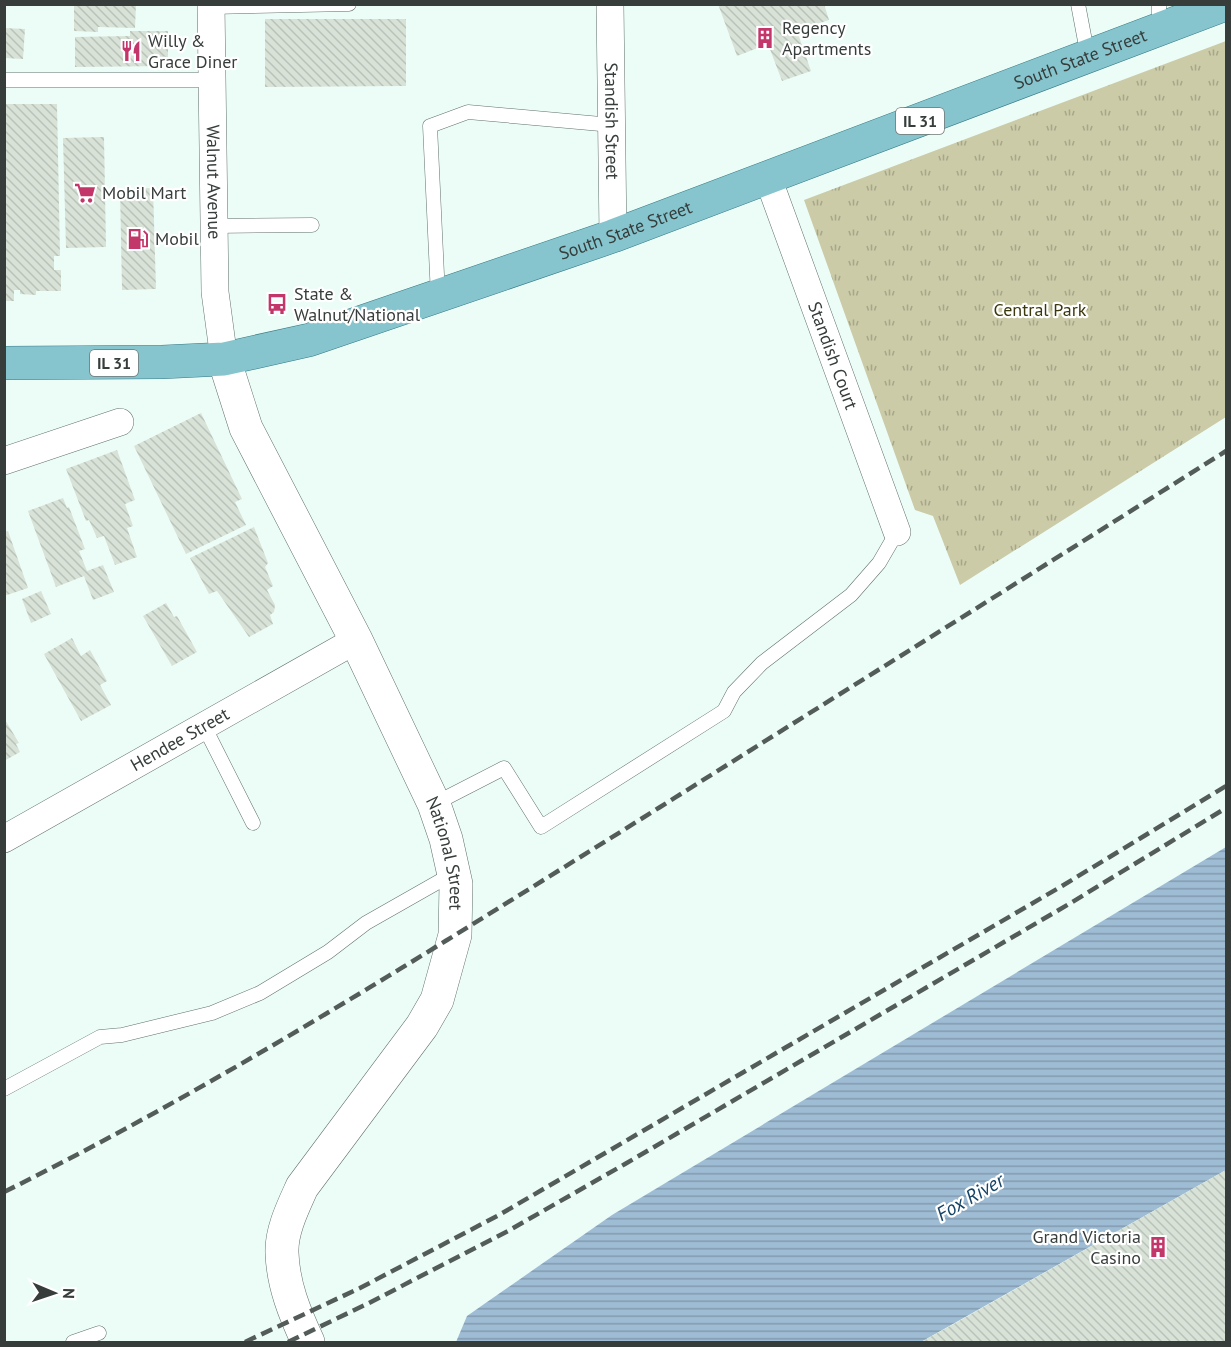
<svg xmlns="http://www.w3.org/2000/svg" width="1231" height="1347" font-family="'PT Sans',sans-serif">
<defs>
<pattern id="park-tufts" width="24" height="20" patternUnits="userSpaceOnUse" patternTransform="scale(1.5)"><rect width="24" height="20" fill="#cbcba8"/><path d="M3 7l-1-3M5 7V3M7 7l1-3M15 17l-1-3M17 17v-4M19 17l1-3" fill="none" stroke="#a6a68a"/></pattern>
<pattern id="water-rules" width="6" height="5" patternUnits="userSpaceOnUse" patternTransform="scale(1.5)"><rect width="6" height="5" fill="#9fbcd5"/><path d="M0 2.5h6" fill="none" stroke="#829aae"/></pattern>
<pattern id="building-back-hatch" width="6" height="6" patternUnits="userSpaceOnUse" patternTransform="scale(1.5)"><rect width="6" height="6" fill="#d8e2d7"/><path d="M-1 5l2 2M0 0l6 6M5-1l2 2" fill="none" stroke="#bac3b9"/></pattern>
</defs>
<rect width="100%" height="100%" fill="#ecfdf8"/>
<!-- park -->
<path fill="url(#park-tufts)" d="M1226,41V417L960,585L933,516L915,510L804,200Z"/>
<!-- water -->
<path fill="url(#water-rules)" d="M1226,847V1170L921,1342H456L467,1316L612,1215Z"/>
<!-- building -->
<g fill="url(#building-back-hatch)">
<path d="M74,4H136L135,28L98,27V32L74,31Z"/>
<path d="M718,4H824L829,20L797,31L811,71L782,81L768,44L737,56Z"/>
<path d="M265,19H406V86L265,87Z"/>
<path d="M4,28L25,29L23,59L4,58Z"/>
<path d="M130,31H168V66L75,67V37L130,36Z"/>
<path d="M4,104H57L60,256H54V270H61V291H36V295L20,294V290H14V301H4Z"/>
<path d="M104,137L106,247L66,248L63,138Z"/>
<path d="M153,188L156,289L122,290L120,189Z"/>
<path d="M201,413L242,499L235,502L246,525L186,554L134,446Z"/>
<path d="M117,450L135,500L125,504L133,526L127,528L137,557L115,565L104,536L97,538L89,520L86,521L66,469Z"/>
<path d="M63,498L67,508L69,507L85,549L79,551L87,571L103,565L114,592L93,600L84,576L56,587L28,511Z"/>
<path d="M254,527L268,563L265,567L273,586L267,590L275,605L274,612L270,615L273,624L249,637L217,591L209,594L190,558Z"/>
<path d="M8,531L28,588L4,596V532Z"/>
<path d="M41,591L51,614L31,623L22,599Z"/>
<path d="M166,603L174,617L177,616L197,652L172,666L143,616Z"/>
<path d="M72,638L81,656L90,650L107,681L100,685L111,705L81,721L44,654Z"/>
<path d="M4,718L19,743L16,744L20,752L4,761Z"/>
<path d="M1226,1170V1342H921L952,1325Z"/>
</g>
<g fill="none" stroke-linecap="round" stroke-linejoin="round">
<defs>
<g id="service">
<path d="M1078,4L1088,57"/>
<path d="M211,7L349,4"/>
<path d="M1159,29V4"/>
<path d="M4,80H212"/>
<path d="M214,226L312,225"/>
<path d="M438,296L430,126L468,112L612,125"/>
<path d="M204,726L253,823"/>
<path d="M434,804L504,768L541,827L724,711L734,692L762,663L851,595L879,563L897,532"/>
<path d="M4,1089L100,1037L122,1035L212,1013L260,993L328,952L366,923L454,873"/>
<path d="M73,1342L99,1333"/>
</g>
<g id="minor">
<path id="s1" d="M211,4L215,292L224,359"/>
<path id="s2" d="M610,4L613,236"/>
<path id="s3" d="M768,178L897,532"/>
<path d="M4,461L120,422"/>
<path id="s4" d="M4,839L356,640"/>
</g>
<g id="tertiary">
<path id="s5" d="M224,359L246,428L356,640L434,804L446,839L456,884L455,935L437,1000L422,1026L302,1187C293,1207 281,1231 282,1253C283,1285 295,1314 308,1342"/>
</g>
<g id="primary">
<path id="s6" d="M4,363L162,362L224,359L309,340L613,236L1226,4"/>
</g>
</defs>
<!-- service casing -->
<use href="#service" stroke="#62716c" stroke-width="15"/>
<!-- minor casing -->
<use href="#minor" stroke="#62716c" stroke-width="28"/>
<!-- tertiary casing -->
<use href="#tertiary" stroke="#62716c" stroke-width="34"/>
<!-- primary casing -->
<use href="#primary" stroke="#367b85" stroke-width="34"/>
<!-- service -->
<use href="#service" stroke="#fff" stroke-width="14"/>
<!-- minor -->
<use href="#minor" stroke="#fff" stroke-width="27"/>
<!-- tertiary -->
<use href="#tertiary" stroke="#fff" stroke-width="33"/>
<!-- primary -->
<use href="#primary" stroke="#86c4ce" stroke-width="33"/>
<!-- rail -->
<g stroke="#535c59" stroke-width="4.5" stroke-dasharray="12 6" stroke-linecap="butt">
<path d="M4,1192C213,1088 409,964 606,841C813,711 1020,581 1226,451"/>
<path d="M245,1342L360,1288L499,1215L1062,886L1226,786"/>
<path d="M288,1342L367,1304L508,1231L625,1164L1069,904L1226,808"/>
</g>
</g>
<!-- icons -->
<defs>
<symbol id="building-bare" viewBox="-9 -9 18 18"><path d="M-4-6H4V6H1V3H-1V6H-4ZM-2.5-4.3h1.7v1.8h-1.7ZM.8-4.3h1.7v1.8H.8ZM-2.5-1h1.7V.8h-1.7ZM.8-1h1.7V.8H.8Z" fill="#c2366a" stroke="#fff" stroke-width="2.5" paint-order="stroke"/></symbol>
<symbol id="restaurant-bare" viewBox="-9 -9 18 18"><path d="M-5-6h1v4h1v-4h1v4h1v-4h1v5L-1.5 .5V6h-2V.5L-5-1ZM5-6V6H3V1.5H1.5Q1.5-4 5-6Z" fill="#c2366a" stroke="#fff" stroke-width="2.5" paint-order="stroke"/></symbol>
<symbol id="supermarket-bare" viewBox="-9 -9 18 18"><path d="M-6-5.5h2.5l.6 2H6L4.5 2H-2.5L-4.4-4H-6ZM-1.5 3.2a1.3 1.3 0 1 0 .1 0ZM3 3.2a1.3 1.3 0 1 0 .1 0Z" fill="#c2366a" stroke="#fff" stroke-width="2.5" paint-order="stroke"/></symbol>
<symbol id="fuel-bare" viewBox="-9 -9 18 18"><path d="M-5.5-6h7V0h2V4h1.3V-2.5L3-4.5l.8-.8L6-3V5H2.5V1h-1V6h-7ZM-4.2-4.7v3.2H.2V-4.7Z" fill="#c2366a" stroke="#fff" stroke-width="2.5" paint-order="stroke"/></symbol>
<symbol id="bus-bare" viewBox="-9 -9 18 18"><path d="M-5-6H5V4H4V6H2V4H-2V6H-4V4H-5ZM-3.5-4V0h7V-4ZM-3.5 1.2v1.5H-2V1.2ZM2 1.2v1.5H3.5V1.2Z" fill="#c2366a" stroke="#fff" stroke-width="2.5" paint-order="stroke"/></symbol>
</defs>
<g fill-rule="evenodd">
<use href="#building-bare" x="750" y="23" width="30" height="30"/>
<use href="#restaurant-bare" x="116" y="36" width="30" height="30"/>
<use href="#supermarket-bare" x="70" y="178" width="30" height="30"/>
<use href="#fuel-bare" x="123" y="224" width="30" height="30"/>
<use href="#bus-bare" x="262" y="289" width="30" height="30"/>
<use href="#building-bare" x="1143" y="1232" width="30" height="30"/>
</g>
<g text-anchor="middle" stroke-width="4.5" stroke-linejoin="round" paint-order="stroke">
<!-- shield labels -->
<g fill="#fff" stroke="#727776" stroke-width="1.5">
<rect x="896" y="108" width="48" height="26" rx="4.5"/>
<rect x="90" y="350" width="48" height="26" rx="4.5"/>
</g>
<g font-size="16" font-weight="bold" fill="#363d3b">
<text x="920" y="127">IL 31</text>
<text x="114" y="369">IL 31</text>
</g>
<!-- poi labels -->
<g font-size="18" fill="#363d3b" stroke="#fff" text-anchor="start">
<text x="782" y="34">Regency<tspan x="782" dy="21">Apartments</tspan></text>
<text x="148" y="47">Willy &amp;<tspan x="148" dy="21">Grace Diner</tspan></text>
<text x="102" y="199">Mobil Mart</text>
<text x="155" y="245">Mobil</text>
<text x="294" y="300">State &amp;<tspan x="294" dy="21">Walnut/National</tspan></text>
<text x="1141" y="1243" text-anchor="end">Grand Victoria<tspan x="1141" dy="21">Casino</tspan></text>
</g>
<!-- street labels -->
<g font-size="18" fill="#363d3b" stroke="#fff">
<text dy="6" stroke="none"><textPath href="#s6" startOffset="1128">South State Street</textPath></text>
<text dy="6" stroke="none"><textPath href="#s2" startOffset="117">Standish Street</textPath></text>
<text dy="6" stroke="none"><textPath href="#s1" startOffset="178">Walnut Avenue</textPath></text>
<text dy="6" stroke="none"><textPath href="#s6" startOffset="642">South State Street</textPath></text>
<text dy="6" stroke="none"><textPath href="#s3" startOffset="189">Standish Court</textPath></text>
<text dy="6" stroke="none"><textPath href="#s4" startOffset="202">Hendee Street</textPath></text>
<text dy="6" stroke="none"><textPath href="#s5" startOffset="544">National Street</textPath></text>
</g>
<!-- park labels -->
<g font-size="18" fill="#3a380c" stroke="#fff">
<text x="1040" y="316">Central Park</text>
</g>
<!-- water labels -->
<g font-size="20" font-style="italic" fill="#164467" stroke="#fff">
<text transform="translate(970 1197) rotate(-30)" y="7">Fox River</text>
</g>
</g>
<!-- border -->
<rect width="1231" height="1347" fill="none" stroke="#363d3b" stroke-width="12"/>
<!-- north arrow -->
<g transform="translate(54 1293) rotate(92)" stroke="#ffffff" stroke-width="4.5" paint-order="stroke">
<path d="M0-4.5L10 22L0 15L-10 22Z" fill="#363d3b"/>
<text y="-9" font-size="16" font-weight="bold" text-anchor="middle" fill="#363d3b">N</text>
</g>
</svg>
